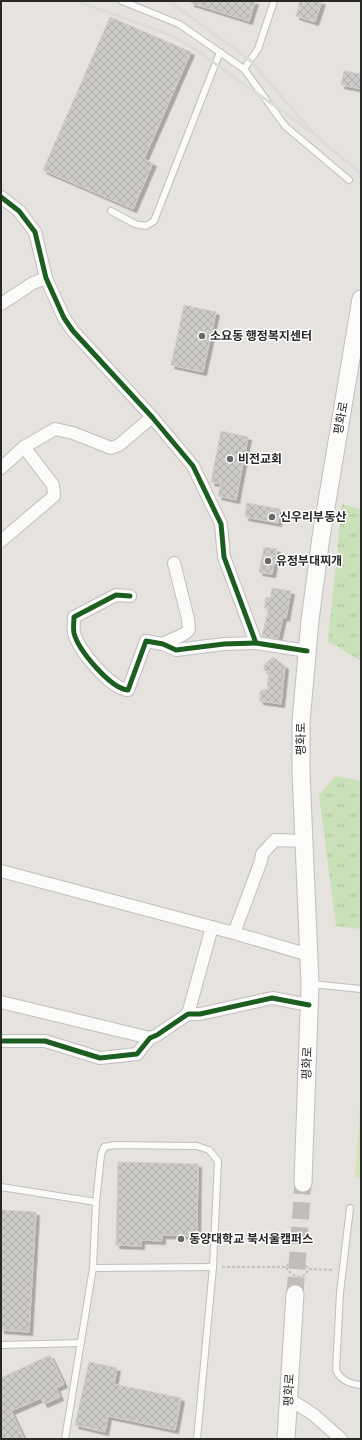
<svg xmlns="http://www.w3.org/2000/svg" width="362" height="1440" font-family="Signika,'Noto Sans KR',sans-serif">
<defs>
<pattern id="park-tufts" width="24" height="20" patternUnits="userSpaceOnUse"><rect width="24" height="20" fill="#c9e0b8"/><path d="M3 7l-1-3M5 7V3M7 7l1-3M15 17l-1-3M17 17v-4M19 17l1-3" fill="none" stroke="#adc09e"/></pattern>
<pattern id="building-cross-hatch" width="8" height="8" patternUnits="userSpaceOnUse"><rect width="8" height="8" fill="#cdcbc8"/><path d="M0 0l8 8M0 8l8-8" fill="none" stroke="#b0aeac"/></pattern>
<filter id="shadow"><feDropShadow dx="3.5" dy="3.5" stdDeviation="0" flood-color="#0004"/></filter>
</defs>
<rect width="100%" height="100%" fill="#e6e2de"/>
<!-- park -->
<g fill="url(#park-tufts)">
<path d="M342,504L361,510V661L328,641Z"/>
<path d="M336,776L361,781V929L336,926L319,795Z"/>
</g>
<!-- pitch -->
<path fill="#d3e4b6" d="M361,1096V1179L355,1178Z"/>
<!-- building -->
<g fill="url(#building-cross-hatch)" stroke="#d1ceca" filter="url(#shadow)">
<path d="M191,1H255L249,21L191,3Z"/>
<path d="M300,1H322L315,22L296,16Z"/>
<path d="M110,17L191,52L144,159L153,163L133,209L43,170Z"/>
<path d="M344,71L361,74V89L341,85Z"/>
<path d="M184,305L216,312L203,372L171,365Z"/>
<path d="M221,431L248,437L236,500L218,496L221,484L211,482Z"/>
<path d="M247,503L280,509L278,523L245,517Z"/>
<path d="M264,547L277,549L272,574L259,572Z"/>
<path d="M272,588L291,591L286,618L283,617L278,639L262,636L269,608H264L266,597L270,598Z"/>
<path d="M273,657L285,666L281,704L260,701V691L267,689L269,672L264,670V665Z"/>
<path d="M118,1162L198,1164L197,1236L162,1235V1241L141,1240V1246L116,1245Z"/>
<path d="M1,1210L36,1212L29,1332L1,1330Z"/>
<path d="M50,1355L64,1384L56,1388L60,1397L44,1404L41,1398L11,1411L24,1439H1V1378Z"/>
<path d="M89,1362L117,1368L114,1384L181,1398L175,1430L108,1416L105,1432L75,1425Z"/>
</g>
<g fill="none" stroke-linecap="round" stroke-linejoin="round">
<!-- secondary-tunnel -->
<path stroke="#c0bdba" stroke-width="17" stroke-dasharray="17 8" stroke-linecap="butt" d="M295,1294L303,1183"/>
<defs>
<g id="lane">
<path d="M122,1L179,24L244,69L285,126L349,180"/>
<path d="M244,69L258,49L274,1"/>
<path d="M111,211L135,224L146,226L154,221L220,52"/>
<path d="M311,984L361,989"/>
<path d="M1,1187L96,1202"/>
<path d="M350,1208L340,1293L336,1370C340,1380 351,1384 361,1385"/>
<path d="M93,1268L213,1267"/>
<path d="M1,1345L81,1343"/>
<path d="M65,1439L93,1268L96,1202L101,1155L104,1147L115,1145L197,1146L209,1150L218,1161L213,1267L197,1439"/>
</g>
<g id="street">
<path d="M1,197L19,211L35,232L46,278L64,318L73,331L152,417L193,466L221,524L224,557L256,643"/>
<path d="M1,304L33,283L46,278"/>
<path d="M1,468L24,447L55,429L73,433L111,448L119,445L152,417"/>
<path d="M1,541L54,496L53,485L24,447"/>
<path d="M130,596L116,595L74,617C74,622 73,628 74,633C78,650 111,689 128,690L146,641L163,644L176,650L224,644L256,643L307,651"/>
<path d="M163,644C170,639 186,636 189,629L188,619L174,563"/>
<path d="M1,871L234,933L309,955"/>
<path d="M234,933L261,861L262,854L275,840L305,841"/>
<path d="M1,1002L150,1038"/>
<path d="M188,1014L212,927"/>
<path d="M1,1041H45L100,1058L137,1054L150,1038L157,1035L188,1014H200L272,998L309,1005"/>
<path d="M288,1398L314,1415L341,1439"/>
</g>
<g id="secondary">
<path d="M303,1183L310,984L301,772V722L310,620L321,537L361,299"/>
<path d="M286,1439L295,1294"/>
</g>
</defs>
<!-- lane casing -->
<use href="#lane" stroke="#c0bfbf" stroke-width="8"/>
<!-- street casing -->
<use href="#street" stroke="#c0bfbf" stroke-width="14"/>
<!-- secondary casing -->
<use href="#secondary" stroke="#c0bfbf" stroke-width="19"/>
<!-- path -->
<g stroke="#c3c2c2" stroke-width="2" stroke-dasharray="3 2" stroke-linecap="butt">
<path d="M222,1267H286L291,1260L303,1261L308,1269L333,1270"/>
<path d="M286,1267C291,1275 298,1280 306,1274L308,1269"/>
</g>
<!-- lane -->
<use href="#lane" stroke="#fbfbfa" stroke-width="6"/>
<!-- street -->
<use href="#street" stroke="#fbfbfa" stroke-width="12"/>
<!-- secondary -->
<use href="#secondary" stroke="#fbfbfa" stroke-width="17"/>
<!-- rail -->
<g stroke="#dddcdd" stroke-width="3">
<path d="M77,1L165,33L189,45L313,133"/>
<path d="M169,1L250,60L313,133L361,174"/>
</g>
<defs>
<g id="cycleway">
<path d="M1,197L19,211L35,232L46,278L64,318L73,331L152,417L193,466L221,524L224,557L256,643"/>
<path d="M130,596L116,595L74,617C74,622 73,628 74,633C78,650 111,689 128,690L146,641L163,644L176,650L224,644L256,643L307,651"/>
<path d="M1,1041H45L100,1058L137,1054L150,1038L157,1035L188,1014H200L272,998L309,1005"/>
</g>
</defs>
<!-- cycleway casing -->
<use href="#cycleway" stroke="#fff" stroke-width="8"/>
<!-- cycleway -->
<use href="#cycleway" stroke="#1b5e20" stroke-width="5"/>
</g>
<!-- markers -->
<g fill="#6a6968" stroke="#fff" stroke-width="1.5">
<circle cx="202" cy="336" r="4"/>
<circle cx="230" cy="459" r="4"/>
<circle cx="272" cy="517" r="4"/>
<circle cx="268" cy="561" r="4"/>
<circle cx="181" cy="1239" r="4"/>
</g>
<g text-anchor="middle" stroke-width="3" stroke-linejoin="round" paint-order="stroke">
<!-- poi labels -->
<g font-size="12" font-weight="bold" fill="#282828" stroke="#fff" text-anchor="start">
<text x="210" y="340">소요동 행정복지센터</text>
<text x="238" y="463">비전교회</text>
<text x="280" y="521">신우리부동산</text>
<text x="276" y="565">유정부대찌개</text>
<text x="189" y="1243">동양대학교 북서울캠퍼스</text>
</g>
<!-- street labels -->
<g font-size="12" fill="#282828" stroke="#fff">
<text transform="translate(341 418) rotate(-80)" y="4">평화로</text>
<text transform="translate(301 739) rotate(-90)" y="4">평화로</text>
<text transform="translate(307 1063) rotate(-88)" y="4">평화로</text>
<text transform="translate(289 1390) rotate(-87)" y="4">평화로</text>
</g>
</g>
<!-- border -->
<rect width="362" height="1440" fill="none" stroke="#282828" stroke-width="4"/>
</svg>
